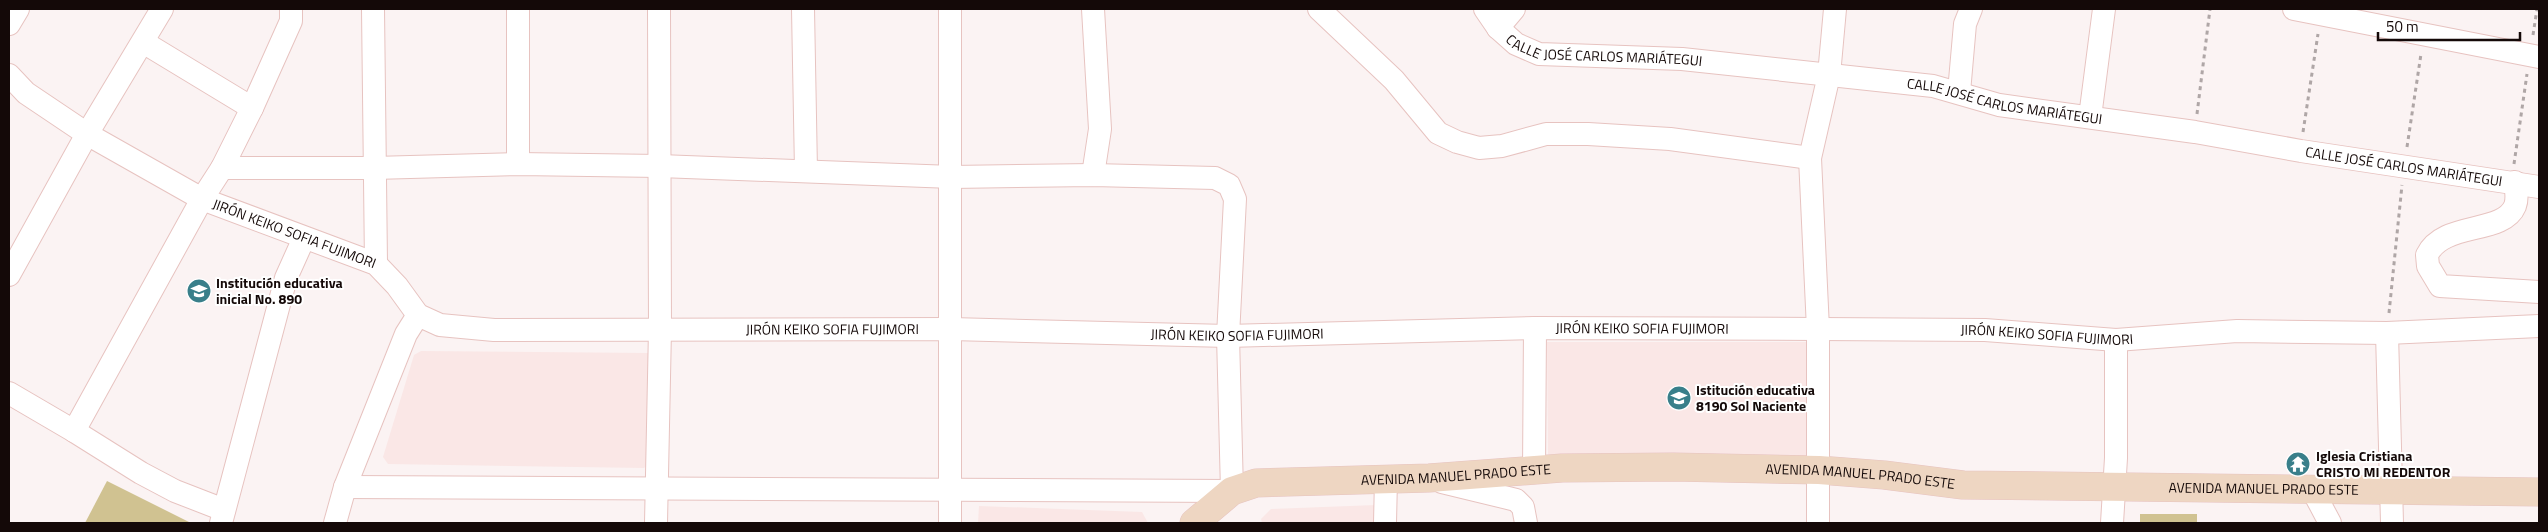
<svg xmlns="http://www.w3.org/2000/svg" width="2548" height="532" font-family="'Titillium Web',sans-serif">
<rect width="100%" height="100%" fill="#fbf3f3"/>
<!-- built -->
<g fill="#fae7e6">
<path d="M1547,342H1810V459L1548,454Z"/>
<path d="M421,351L649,353L651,462L644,468L388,464L383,457L414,355Z"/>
<path d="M1376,505V523H1262L1261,519L1271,509Z"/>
<path d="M979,506L1142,512L1148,523H978Z"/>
</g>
<!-- green -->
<g fill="#d0c291">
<path d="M107,481L191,523H85Z"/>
<rect x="2140" y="514" width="57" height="9"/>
</g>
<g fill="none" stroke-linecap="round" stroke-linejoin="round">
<defs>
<g id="street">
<path d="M373,9L376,264"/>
<path d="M518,9V164"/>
<path d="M803,9L806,171"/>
<path d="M1319,9L1394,80L1438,133L1457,142L1479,148L1502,146L1546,134H1588L1670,139L1810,158"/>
<path id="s1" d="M1485,9L1498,28L1516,44L1539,54L1682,59L1933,86L1999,105L2195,132L2301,151L2539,187"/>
<path d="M2294,9L2539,57"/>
<path d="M9,24L18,9"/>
<path d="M1498,28L1514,9"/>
<path d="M143,42L252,108"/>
<path id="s2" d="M9,75L26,93L87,134L202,199L376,264L397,286L418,315L440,325L494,330L951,329L1228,336L1535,328L1818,329L1985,330L2116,340L2237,331L2387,333L2539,326"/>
<path d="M1959,92L1965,24L1971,9"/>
<path d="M2090,117L2104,9"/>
<path d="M222,168H374L518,164L660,166L952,177L1093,175L1215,178L1229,185L1235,199L1228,336L1232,491L345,487"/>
<path d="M1093,175L1100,129L1093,9"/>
<path d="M2515,182C2516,190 2518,198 2515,206C2503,235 2443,221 2427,255L2428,266L2440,286L2539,292"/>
<path d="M9,275L87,134L162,9"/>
<path d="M2387,333L2392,523"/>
<path d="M9,393L74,431L141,473L175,491L224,510"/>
<path d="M74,431L202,199L222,168L252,108L291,21V9"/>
<path d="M1534,471L1535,328"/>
<path d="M1442,482L1516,500L1523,507L1526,523"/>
<path d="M2313,491L2330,523"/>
<path d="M221,523L286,278L304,238"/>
<path d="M335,523L345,487L406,334L418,315"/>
<path d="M656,523L660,329L659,9"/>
<path d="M950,523V9"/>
<path d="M1385,523L1386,479"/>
<path d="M1818,523V329L1810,158L1829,75L1835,9"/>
<path d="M2112,523L2116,458V340"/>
</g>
<g id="secondary">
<path id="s3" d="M1194,523L1232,491L1256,483L1429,478L1562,468L1673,467L1819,470L1884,475L1963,485L2539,492"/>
</g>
</defs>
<!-- street casing -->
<use href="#street" stroke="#e7c3c0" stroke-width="24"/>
<!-- secondary casing -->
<use href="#secondary" stroke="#e7c3c0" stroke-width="29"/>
<!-- path -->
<g stroke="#afa6a6" stroke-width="3" stroke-dasharray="4 4" stroke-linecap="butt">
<path d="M2533,35L2537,9"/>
<path d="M2197,114L2210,9"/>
<path d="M2303,132L2318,34"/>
<path d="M2407,147L2421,54"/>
<path d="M2514,164L2527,74"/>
<path d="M2389,313L2402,185"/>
</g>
<!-- street -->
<use href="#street" stroke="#fff" stroke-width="22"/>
<!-- secondary -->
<use href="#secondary" stroke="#eed6c2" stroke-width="28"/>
</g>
<!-- icons -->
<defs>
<symbol id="school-disc" viewBox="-11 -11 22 22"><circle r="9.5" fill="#397f8a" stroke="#fff"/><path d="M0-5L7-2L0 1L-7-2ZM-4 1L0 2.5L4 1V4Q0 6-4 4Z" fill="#fff"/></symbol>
<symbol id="temple-disc" viewBox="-11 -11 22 22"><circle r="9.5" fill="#397f8a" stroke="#fff"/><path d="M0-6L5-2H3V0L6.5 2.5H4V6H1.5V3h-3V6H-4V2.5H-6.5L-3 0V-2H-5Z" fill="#fff"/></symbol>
</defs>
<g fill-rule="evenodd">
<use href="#school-disc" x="185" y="277" width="28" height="28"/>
<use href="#school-disc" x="1665" y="384" width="28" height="28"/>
<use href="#temple-disc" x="2284" y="450" width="28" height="28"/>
</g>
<g text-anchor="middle" stroke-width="4" stroke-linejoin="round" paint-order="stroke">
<!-- street labels -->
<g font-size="14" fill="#140908" stroke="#fff">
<text dy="5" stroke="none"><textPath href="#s1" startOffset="136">CALLE JOSÉ CARLOS MARIÁTEGUI</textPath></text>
<text dy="5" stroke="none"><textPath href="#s1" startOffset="541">CALLE JOSÉ CARLOS MARIÁTEGUI</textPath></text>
<text dy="5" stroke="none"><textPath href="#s1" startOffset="946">CALLE JOSÉ CARLOS MARIÁTEGUI</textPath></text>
<text dy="5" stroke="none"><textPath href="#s2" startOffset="329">JIRÓN KEIKO SOFIA FUJIMORI</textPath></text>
<text dy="5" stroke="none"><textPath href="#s2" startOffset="1709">JIRÓN KEIKO SOFIA FUJIMORI</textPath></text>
<text dy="5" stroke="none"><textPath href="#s2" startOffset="899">JIRÓN KEIKO SOFIA FUJIMORI</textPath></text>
<text dy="5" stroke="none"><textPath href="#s2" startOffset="1304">JIRÓN KEIKO SOFIA FUJIMORI</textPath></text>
<text dy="5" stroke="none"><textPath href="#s2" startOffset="2114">JIRÓN KEIKO SOFIA FUJIMORI</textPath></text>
<text dy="5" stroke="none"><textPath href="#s3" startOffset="275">AVENIDA MANUEL PRADO ESTE</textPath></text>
<text dy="5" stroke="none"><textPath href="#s3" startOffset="680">AVENIDA MANUEL PRADO ESTE</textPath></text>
<text dy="5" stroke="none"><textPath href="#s3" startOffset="1084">AVENIDA MANUEL PRADO ESTE</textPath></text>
</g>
<!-- poi labels -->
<g font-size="14" font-weight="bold" fill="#140908" stroke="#fff" text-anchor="start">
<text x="216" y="288">Institución educativa<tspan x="216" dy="16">inicial No. 890</tspan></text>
<text x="1696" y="395">Istitución educativa<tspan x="1696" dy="16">8190 Sol Naciente</tspan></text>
<text x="2316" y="461">Iglesia Cristiana<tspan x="2316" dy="16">CRISTO MI REDENTOR</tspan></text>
</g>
</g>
<!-- border -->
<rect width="2548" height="532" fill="none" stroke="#140908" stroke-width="20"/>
<!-- scale -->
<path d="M2378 32v8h142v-8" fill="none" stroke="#140908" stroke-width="2.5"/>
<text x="2386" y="32" font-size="15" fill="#140908" stroke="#ffffff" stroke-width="4" paint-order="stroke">50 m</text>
</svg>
